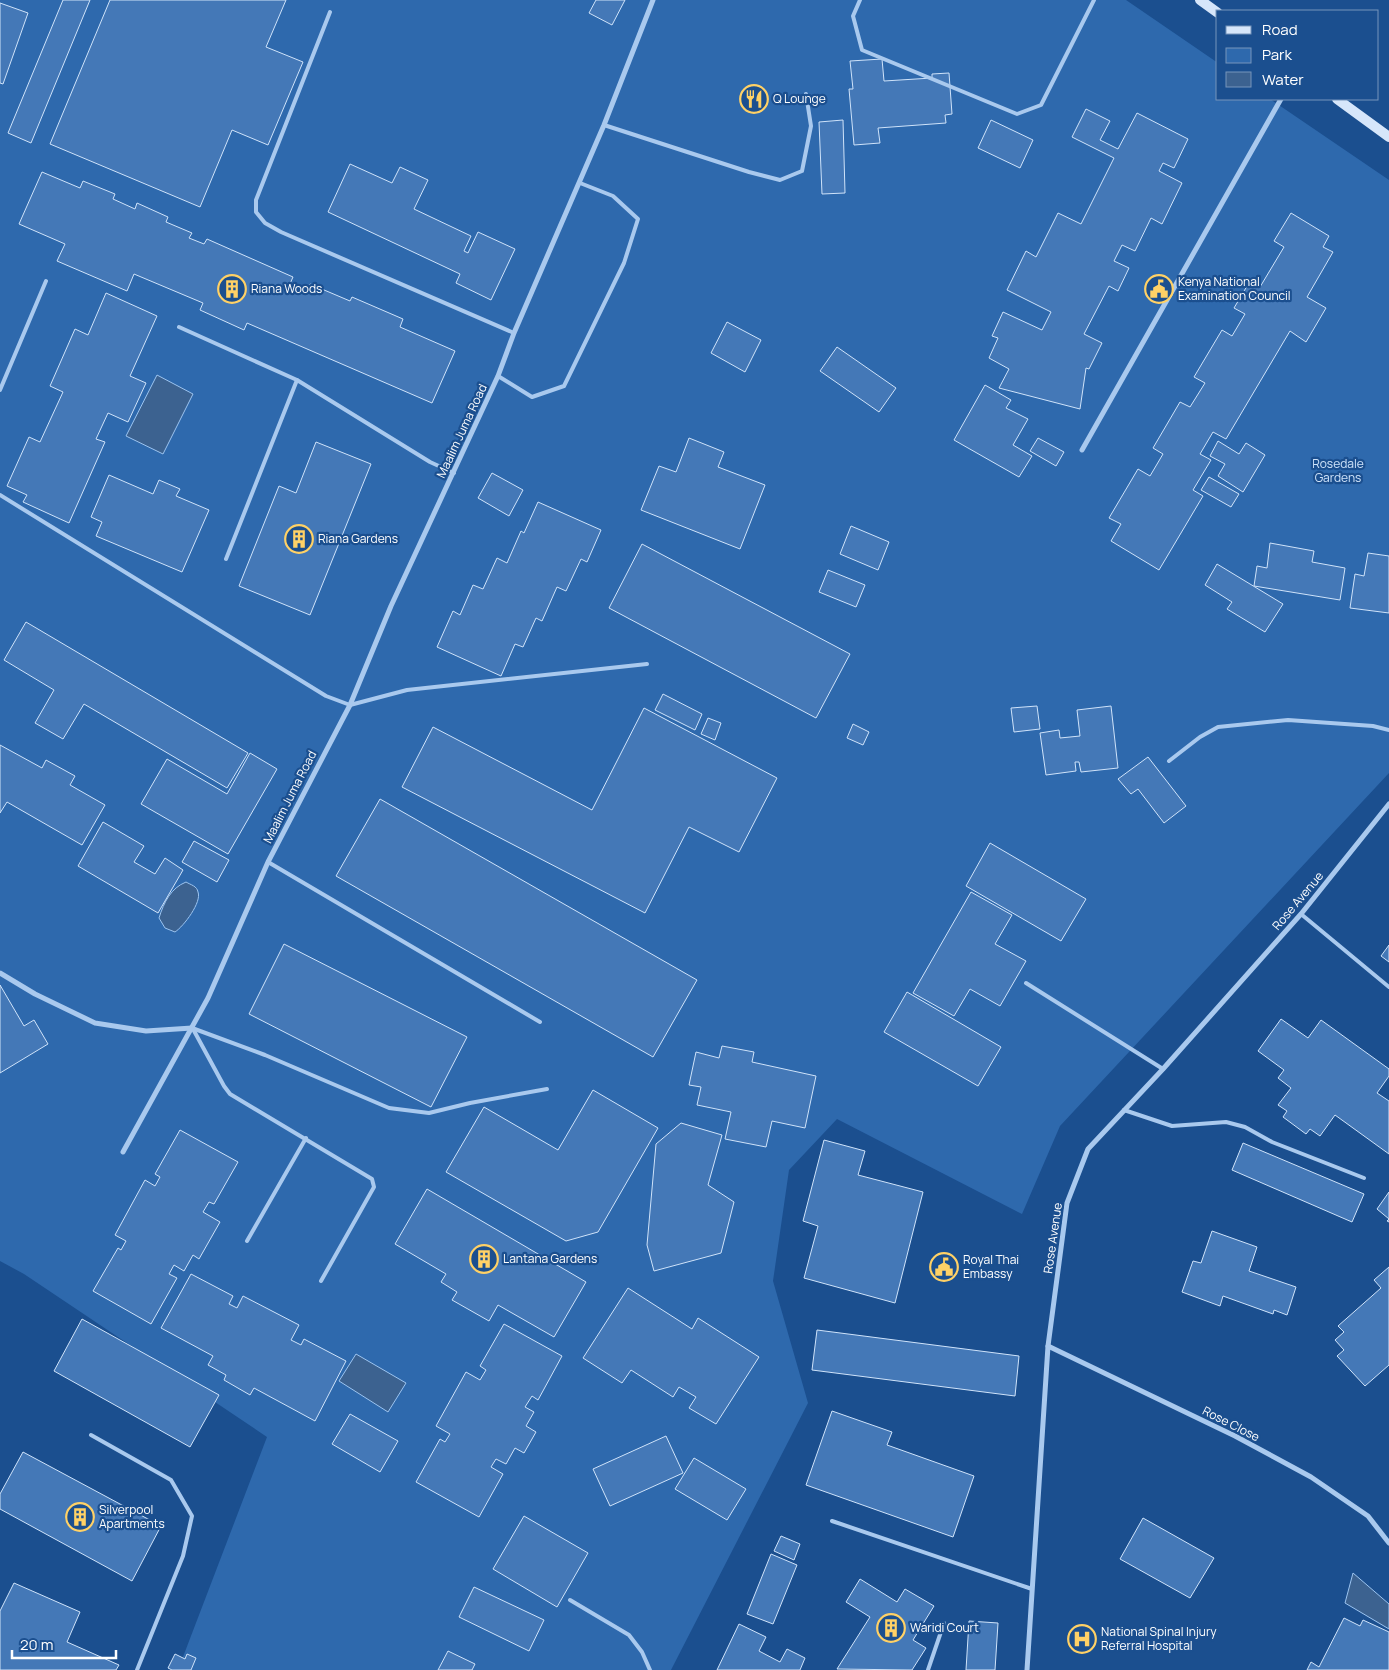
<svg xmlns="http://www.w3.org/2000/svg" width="1389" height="1670" font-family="Manrope,sans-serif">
<rect width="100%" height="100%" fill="#1b4f8f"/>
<!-- green -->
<path fill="#2e69ad" d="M0,0H1126L1218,63V99H1270L1389,180V773L1060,1126L1022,1214L837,1119L789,1170L773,1281L808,1403L671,1670H178L267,1437L24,1274L0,1261Z"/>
<!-- water -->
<g fill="#3c6290" stroke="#9cc4f0">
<path d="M157,375L193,394L163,454L126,436Z"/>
<path d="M186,882C191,885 197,886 198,892C202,902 184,926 175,932L165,928L159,918C164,902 171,888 186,882Z"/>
<path d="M356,1354L406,1383L388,1412L339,1381Z"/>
<path d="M1353,1573L1389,1604V1629L1345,1603Z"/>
</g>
<!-- building -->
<g fill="#4478b7" stroke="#cfe3fa">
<path d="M63,0H90L31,143L8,133Z"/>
<path d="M110,0H286L266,47L303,62L268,145L232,130L200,207L50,144Z"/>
<path d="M596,0H625L612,25L589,13Z"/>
<path d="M0,3L28,13L3,84L0,83Z"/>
<path d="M882,59L884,81L932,78V74L949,73L952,114L945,115L946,123L878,128L880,143L854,145L849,89H853L850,61Z"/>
<path d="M1086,109L1110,121L1100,140L1118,149L1137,113L1188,139L1174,168L1163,163L1159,171L1182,183L1162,224L1151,218L1135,251L1122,245L1114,261L1129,268L1118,291L1109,286L1084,334L1102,343L1089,369L1086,368L1080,409L999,388L1009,369L989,358L998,338L992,336L1003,312L1042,330L1051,312L1007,290L1026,251L1036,257L1058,213L1081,224L1114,158L1072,137Z"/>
<path d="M843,120L845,193L822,194L819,122Z"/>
<path d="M991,120L1033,140L1020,168L978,148Z"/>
<path d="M350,164L392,183L400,167L428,180L414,209L471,236L464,251L468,253L478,232L515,249L491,300L456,283L460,274L328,212Z"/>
<path d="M42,172L80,188L83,181L115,194L113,199L135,209L137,203L168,217L166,222L192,233L189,238L204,244L207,239L293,277L289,286L306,293L310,284L350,301L352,297L403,319L400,327L455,351L432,403L247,323L244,330L200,310L203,303L134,274L127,291L57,261L65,244L19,224Z"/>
<path d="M1291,213L1329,236L1323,247L1333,252L1307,297L1326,308L1306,342L1290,331L1226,439L1213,432L1200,454L1211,460L1193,490L1203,496L1159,570L1111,541L1121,524L1109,518L1138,469L1150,476L1163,454L1153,448L1180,402L1190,407L1205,383L1194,377L1222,330L1232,336L1245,314L1234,308L1250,281L1260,287L1284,247L1274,241Z"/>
<path d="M106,293L157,316L130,376L146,383L128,422L108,413L96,439L105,442L69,523L23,502L27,495L7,486L29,437L40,442L63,392L50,386L75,329L88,335Z"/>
<path d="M727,322L761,340L745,372L711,353Z"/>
<path d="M837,347L896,388L879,412L820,371Z"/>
<path d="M985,385L1011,400L1006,408L1028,419L1013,445L1032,456L1019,477L954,440Z"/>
<path d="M689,438L724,452L718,467L765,485L740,549L641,510L659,466L676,472Z"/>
<path d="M1038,438L1064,452L1056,466L1030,451Z"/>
<path d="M1218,441L1239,454L1246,443L1265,455L1243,492L1218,476L1225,464L1210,456Z"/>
<path d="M316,442L371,464L310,615L239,586L279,486L296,493Z"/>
<path d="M492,473L523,490L509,516L478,498Z"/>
<path d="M109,475L153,494L159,480L180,489L176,496L209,510L182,572L96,536L102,522L91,517Z"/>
<path d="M1209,477L1239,494L1231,507L1201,490Z"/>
<path d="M538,502L601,530L587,562L581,559L566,591L557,587L542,621L536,618L523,647L515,644L501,676L437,647L453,611L460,615L473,585L483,589L497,558L507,563L521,531L524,533Z"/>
<path d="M851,526L889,542L878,570L840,554Z"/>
<path d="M1270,543L1314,551L1312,562L1345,568L1340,600L1254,586L1257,566L1267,568Z"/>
<path d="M642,544L850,654L816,718L609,608Z"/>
<path d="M1368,553L1389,556V613L1350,608L1355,574L1364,576Z"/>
<path d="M1217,564L1283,604L1265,632L1227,609L1232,602L1205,585Z"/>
<path d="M828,570L865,585L856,607L819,592Z"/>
<path d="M26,622L248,753L227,788L84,704L63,739L35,723L54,690L4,660Z"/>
<path d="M663,694L702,714L695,730L655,710Z"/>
<path d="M1037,706L1040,729L1014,732L1011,708Z"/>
<path d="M1111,706L1118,768L1081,772L1079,762H1075L1076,771L1046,775L1040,733L1059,730L1060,738L1080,736L1077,710Z"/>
<path d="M644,708L777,778L739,852L689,827L645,913L402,787L433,727L592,810Z"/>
<path d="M708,718L721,723L715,740L701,734Z"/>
<path d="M853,724L869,732L863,745L847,738Z"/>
<path d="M0,745L42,768L46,760L75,776L70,785L105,805L82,845L7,802L0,813Z"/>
<path d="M250,753L277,769L228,854L141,804L167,759L227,794Z"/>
<path d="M1148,757L1186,806L1164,823L1138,789L1131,794L1118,779Z"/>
<path d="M380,799L697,980L653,1057L336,876Z"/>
<path d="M103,822L144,846L134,862L155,874L165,858L183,870L158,913L78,866Z"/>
<path d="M194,841L229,860L217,882L182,862Z"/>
<path d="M990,843L1086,899L1061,941L966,886Z"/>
<path d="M971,892L1012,915L995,944L1026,961L1000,1006L970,989L954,1016L913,993Z"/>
<path d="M284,944L467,1037L431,1107L249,1014Z"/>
<path d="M1389,945V962L1381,956Z"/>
<path d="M0,985L24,1026L34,1020L48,1044L0,1073Z"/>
<path d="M907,992L1001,1047L978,1086L884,1032Z"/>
<path d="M1281,1019L1308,1038L1321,1020L1389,1069V1076L1377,1093L1389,1101V1154L1335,1115L1320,1136L1310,1129L1306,1134L1283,1117L1287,1111L1278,1105L1291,1088L1278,1078L1284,1070L1258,1051Z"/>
<path d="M722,1046L754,1052L752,1062L816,1076L805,1128L772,1121L766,1147L725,1139L731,1112L697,1105L701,1087L689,1085L696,1052L719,1058Z"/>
<path d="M593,1090L658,1128L598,1232L566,1241L446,1172L484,1107L558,1150Z"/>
<path d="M681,1123L722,1135L708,1185L734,1202L721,1253L654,1271L647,1245L656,1144Z"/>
<path d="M180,1130L238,1162L214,1204L209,1202L203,1212L220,1222L199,1259L193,1255L184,1271L174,1265L169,1274L177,1278L151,1324L93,1291L118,1248L121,1250L126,1241L115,1235L145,1180L155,1186L160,1177L155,1174Z"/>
<path d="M824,1140L865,1151L858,1175L923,1192L895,1303L804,1278L818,1226L803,1221Z"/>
<path d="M1243,1143L1364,1194L1352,1222L1232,1170Z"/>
<path d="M427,1189L586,1282L554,1337L498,1305L489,1321L452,1300L457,1292L441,1282L446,1274L395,1244Z"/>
<path d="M1389,1192V1222L1387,1221L1389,1219L1377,1209Z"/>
<path d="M1212,1231L1257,1247L1249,1271L1296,1287L1287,1315L1274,1310L1273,1314L1223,1296L1220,1306L1182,1292L1193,1261L1201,1263Z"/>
<path d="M1389,1267V1365L1365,1386L1337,1356L1344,1350L1335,1340L1344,1332L1338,1326L1381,1288L1374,1280Z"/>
<path d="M191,1274L233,1296L229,1304L237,1308L243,1296L299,1325L291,1340L301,1345L304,1339L346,1361L315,1421L254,1388L250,1395L224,1380L226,1375L208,1365L213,1356L161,1328Z"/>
<path d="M628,1288L692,1329L698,1318L759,1357L716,1424L689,1408L696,1397L679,1387L673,1397L631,1370L622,1383L583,1358Z"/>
<path d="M82,1319L219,1395L190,1447L54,1371Z"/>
<path d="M504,1324L562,1356L538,1400L532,1396L525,1407L534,1412L526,1426L536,1432L524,1453L515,1448L506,1464L496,1459L491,1467L503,1474L479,1517L416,1482L440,1439L445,1442L450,1434L436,1426L466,1372L480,1380L486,1370L480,1366Z"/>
<path d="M817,1330L1019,1356L1015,1396L812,1370Z"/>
<path d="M832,1411L892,1432L887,1445L974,1476L953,1537L806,1485Z"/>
<path d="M350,1414L398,1441L380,1472L332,1444Z"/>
<path d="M666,1436L683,1473L610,1506L593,1469Z"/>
<path d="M23,1452L161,1526L132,1581L0,1509V1494Z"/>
<path d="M694,1458L746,1489L727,1520L675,1489Z"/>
<path d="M524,1516L588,1553L557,1607L493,1569Z"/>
<path d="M1143,1518L1214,1558L1190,1598L1120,1559Z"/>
<path d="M781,1536L800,1544L794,1560L774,1551Z"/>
<path d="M771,1554L797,1565L773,1624L747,1614Z"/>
<path d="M860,1579L897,1602L905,1589L934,1606L913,1640L926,1648L912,1670L837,1669L870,1617L846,1602Z"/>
<path d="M14,1583L80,1612L67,1642L119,1665L116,1670H0V1611Z"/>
<path d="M474,1587L544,1620L529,1651L459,1617Z"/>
<path d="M1344,1618L1360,1626L1363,1620L1389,1632V1670H1307L1311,1662L1319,1667Z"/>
<path d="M969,1621L998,1623L995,1670H966Z"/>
<path d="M739,1624L766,1637L759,1651L780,1662L787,1649L805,1658L800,1670H717Z"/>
<path d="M448,1651L475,1664L472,1670H438Z"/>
<path d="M175,1654L185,1659L187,1654L196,1658L191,1670H172L168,1668Z"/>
</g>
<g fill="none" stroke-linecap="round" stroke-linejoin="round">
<!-- lane -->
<g stroke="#a9c9ee" stroke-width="4">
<path d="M860,0L853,16L862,50L1017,114L1041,105L1094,0"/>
<path d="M330,12L256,200V212L265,223L281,232L514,333"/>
<path d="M604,125L749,172L780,180L802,171L811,126L806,94"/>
<path d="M179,327L297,380L430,462L454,473"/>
<path d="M498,376L532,397L564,386L624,263L638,219L613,196L580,183"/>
<path d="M0,390L46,281"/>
<path d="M0,495L326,696L350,705L407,690L647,664"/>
<path d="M226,559L297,380"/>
<path d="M1169,761L1200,737L1218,727L1288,720L1373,726L1389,730"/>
<path d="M268,862L540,1022"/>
<path d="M1301,914L1389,987"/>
<path d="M1026,983L1163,1069"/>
<path d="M192,1028L265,1055L389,1108L429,1113L470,1103L547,1089"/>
<path d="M193,1029L224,1086L230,1094L372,1179L374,1187L321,1281"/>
<path d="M1124,1110L1172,1126L1226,1122L1245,1127L1272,1142L1364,1178"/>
<path d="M247,1241L306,1138"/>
<path d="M91,1435L171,1480L192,1516L183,1556L137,1670"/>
<path d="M832,1521L1032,1589"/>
<path d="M570,1600L629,1635L642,1652L650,1670"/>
<path d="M928,1670L944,1623"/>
</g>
<!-- street -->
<g stroke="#a9c9ee" stroke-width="5">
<path d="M1082,450L1281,99"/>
<path d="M0,973L35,994L95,1023L146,1031L192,1028"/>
<path d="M123,1152L208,998L268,862L350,705L391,606L498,376L514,333L604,125L653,0"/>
<path d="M1048,1346L1235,1436L1311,1477L1368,1516L1389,1543"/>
<path d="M1027,1670L1048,1346L1067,1203L1088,1149L1163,1069L1301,914L1389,804"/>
</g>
<!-- secondary -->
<g stroke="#d6e6fa" stroke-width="10">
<path d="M1200,0L1218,13"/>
<path d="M1337,99L1389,137"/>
</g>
</g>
<!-- icons -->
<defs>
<symbol id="restaurant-ring" viewBox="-11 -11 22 22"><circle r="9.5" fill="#1b4f8f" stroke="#ffd166" stroke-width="1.5"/><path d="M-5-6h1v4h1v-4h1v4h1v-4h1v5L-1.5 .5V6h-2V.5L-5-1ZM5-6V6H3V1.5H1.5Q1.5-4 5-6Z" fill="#ffd166"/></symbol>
<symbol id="building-ring" viewBox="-11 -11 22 22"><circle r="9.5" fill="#1b4f8f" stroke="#ffd166" stroke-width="1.5"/><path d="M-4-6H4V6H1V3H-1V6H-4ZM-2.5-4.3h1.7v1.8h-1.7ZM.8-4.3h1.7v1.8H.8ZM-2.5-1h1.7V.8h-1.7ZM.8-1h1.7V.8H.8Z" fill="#ffd166"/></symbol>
<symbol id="civic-ring" viewBox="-11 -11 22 22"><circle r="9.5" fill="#1b4f8f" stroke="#ffd166" stroke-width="1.5"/><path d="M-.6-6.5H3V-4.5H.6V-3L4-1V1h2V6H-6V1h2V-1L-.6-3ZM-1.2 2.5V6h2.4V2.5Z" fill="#ffd166"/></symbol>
<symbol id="hospital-ring" viewBox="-11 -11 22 22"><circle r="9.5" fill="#1b4f8f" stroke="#ffd166" stroke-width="1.5"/><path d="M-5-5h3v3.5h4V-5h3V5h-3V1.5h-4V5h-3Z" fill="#ffd166"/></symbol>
</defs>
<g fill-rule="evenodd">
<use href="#restaurant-ring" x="738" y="83" width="32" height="32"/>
<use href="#building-ring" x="216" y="273" width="32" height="32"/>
<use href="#civic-ring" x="1143" y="273" width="32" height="32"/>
<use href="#building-ring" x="283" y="523" width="32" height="32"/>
<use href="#building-ring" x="468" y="1243" width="32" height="32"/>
<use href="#civic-ring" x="928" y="1251" width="32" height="32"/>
<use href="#building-ring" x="64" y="1501" width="32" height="32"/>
<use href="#building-ring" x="875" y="1612" width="32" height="32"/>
<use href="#hospital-ring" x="1066" y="1623" width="32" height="32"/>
</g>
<g text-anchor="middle" stroke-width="4.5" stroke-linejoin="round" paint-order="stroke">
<!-- poi labels -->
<g font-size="12" fill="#fff" stroke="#1b4f8f" text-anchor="start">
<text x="773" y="103">Q Lounge</text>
<text x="1178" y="286">Kenya National<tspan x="1178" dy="14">Examination Council</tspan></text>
<text x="251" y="293">Riana Woods</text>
<text x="318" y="543">Riana Gardens</text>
<text x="503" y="1263">Lantana Gardens</text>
<text x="963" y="1264">Royal Thai<tspan x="963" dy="14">Embassy</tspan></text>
<text x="99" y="1514">Silverpool<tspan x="99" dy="14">Apartments</tspan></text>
<text x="910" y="1632">Waridi Court</text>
<text x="1101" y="1636">National Spinal Injury<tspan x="1101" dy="14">Referral Hospital</tspan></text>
</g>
<!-- street labels -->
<g font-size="12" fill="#fff" stroke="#1b4f8f">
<text transform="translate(462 431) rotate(-65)" y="4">Maalim Juma Road</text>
<text transform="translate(290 797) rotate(-63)" y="4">Maalim Juma Road</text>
<text transform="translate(1298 901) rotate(-50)" y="4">Rose Avenue</text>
<text transform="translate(1053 1238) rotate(-82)" y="4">Rose Avenue</text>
<text transform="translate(1231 1424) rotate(27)" y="4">Rose Close</text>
</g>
<!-- park labels -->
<g font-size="12" fill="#cfe3fa" stroke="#1b4f8f">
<text x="1338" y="468">Rosedale<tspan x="1338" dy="14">Gardens</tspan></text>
</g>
</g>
<!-- legend -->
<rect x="1216" y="10" width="162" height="90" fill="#1b4f8f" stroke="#7695bc"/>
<rect x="1226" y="26" width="25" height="8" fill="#d6e6fa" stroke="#7695bc"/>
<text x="1262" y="35" font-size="15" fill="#ffffff">Road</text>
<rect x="1226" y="48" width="25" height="15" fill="#2e69ad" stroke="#7695bc"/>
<text x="1262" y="60" font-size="15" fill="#ffffff">Park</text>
<rect x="1226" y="72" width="25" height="15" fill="#3c6290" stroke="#7695bc"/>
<text x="1262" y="85" font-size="15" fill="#ffffff">Water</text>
<!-- scale -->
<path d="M12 1650v8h104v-8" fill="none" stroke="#ffffff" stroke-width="2.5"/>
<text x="20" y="1650" font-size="15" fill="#ffffff" stroke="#1b4f8f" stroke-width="4" paint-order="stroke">20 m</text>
</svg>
